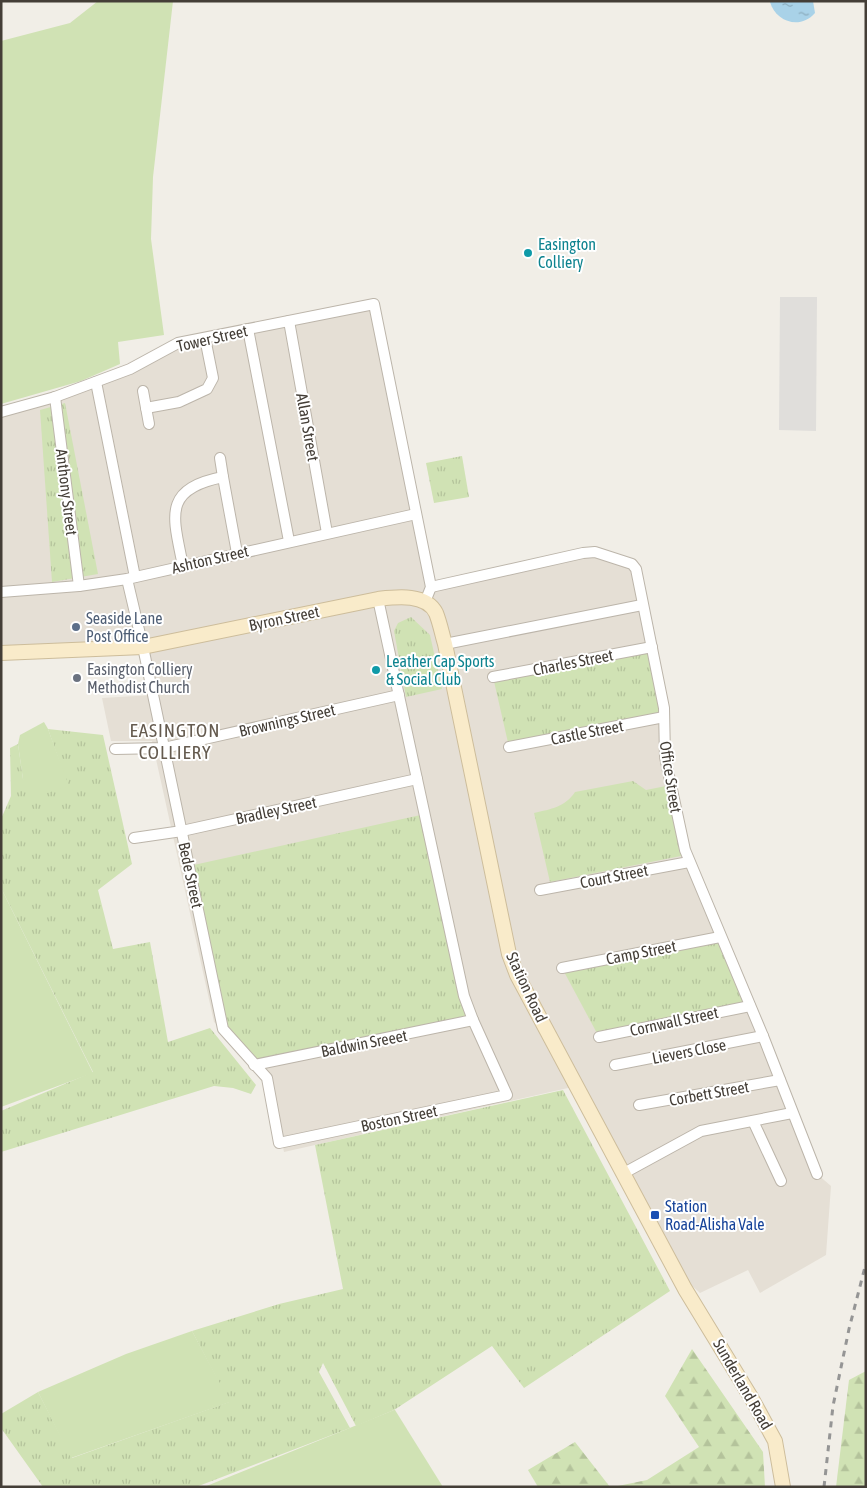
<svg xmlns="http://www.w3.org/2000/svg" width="867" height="1488" font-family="'Asap Condensed',sans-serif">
<defs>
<pattern id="grass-tufts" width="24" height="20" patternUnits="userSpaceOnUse" patternTransform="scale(1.25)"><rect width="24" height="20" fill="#d0e2b4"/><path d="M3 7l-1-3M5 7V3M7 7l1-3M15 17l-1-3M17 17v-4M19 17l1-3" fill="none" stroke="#b4c39b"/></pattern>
<pattern id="forest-firs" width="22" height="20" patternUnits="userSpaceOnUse" patternTransform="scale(1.25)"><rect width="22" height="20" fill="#d0e2b4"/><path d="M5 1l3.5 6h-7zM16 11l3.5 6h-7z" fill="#b4c39b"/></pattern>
<pattern id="water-ripples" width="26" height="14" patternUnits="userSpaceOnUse" patternTransform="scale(1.25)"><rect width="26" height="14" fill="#a9d2e8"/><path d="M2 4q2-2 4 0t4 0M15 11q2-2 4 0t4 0" fill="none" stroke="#8bacbd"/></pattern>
</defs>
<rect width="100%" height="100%" fill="#f1eee7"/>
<!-- residential -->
<path fill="#e5dfd5" d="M374,304L431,586L583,553L632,564L664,728L685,850L817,1174L831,1186L826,1255L760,1293L748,1270L700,1293L688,1282L577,1086L284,1152L267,1069L214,1022L152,741H111L102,698L153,695L143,647L1,653V412L54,397L178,343Z"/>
<!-- grass -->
<g fill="url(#grass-tufts)">
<path d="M65,403L98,574L52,582L40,410Z"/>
<path d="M462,456L469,497L434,503L426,463Z"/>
<path d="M411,617L430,635L442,689L406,697L394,631L398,623Z"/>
<path d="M652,647L664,717L509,747L493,677Z"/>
<path d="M48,729L103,735L132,864L98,890L113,949L150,942L168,1042L210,1028L256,1085L251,1094L233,1088L214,1086L1,1152V1111L93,1072L1,888V819L11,796L10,748L18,744L23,779L68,786Z"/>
<path d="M633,781L646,790L671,785L686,855L550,882L534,813C551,809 565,807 575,792Z"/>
<path d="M425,814L473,1020L254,1065L223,1029L189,866Z"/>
<path d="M720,937L750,1006L599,1037L562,968Z"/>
<path d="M563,1090L670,1291L524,1388L492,1346L394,1410L356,1426L323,1363L319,1372L350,1428L196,1487H43L1,1428V1414L38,1392L72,1458L229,1402L192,1331L279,1304L343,1289L315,1145Z"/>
</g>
<!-- forest -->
<g fill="url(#forest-firs)">
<path d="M692,1349L763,1452L765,1487H613L647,1480L699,1447L665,1396Z"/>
<path d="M866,1371V1487H836L849,1380Z"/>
<path d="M575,1442L610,1487H538L528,1470Z"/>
</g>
<!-- garden -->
<g fill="#d0e2b4">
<path d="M98,1H173L153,177L151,239L164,335L118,342L120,364L81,381L1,404V41L70,23Z"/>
<path d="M44,722L48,729L69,786L47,793L37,792L23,779L18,744L20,735Z"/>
<path d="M1,888L93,1073L1,1107Z"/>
<path d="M192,1331L230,1402L71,1458L38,1392L126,1354Z"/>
<path d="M395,1410L443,1487H204L394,1410Z"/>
</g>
<!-- parking -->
<path fill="#e0dedb" d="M780,297H817L816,431L779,430Z"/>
<!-- water -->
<path fill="url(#water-ripples)" d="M813,1L815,13C800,30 776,22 770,2Z"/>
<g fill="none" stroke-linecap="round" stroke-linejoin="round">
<defs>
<g id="minor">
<path d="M289,321L327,533"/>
<path d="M248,329L289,541"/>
<path d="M96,382L135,577"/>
<path d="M143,391L149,424"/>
<path d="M55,397L79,586"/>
<path d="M146,408L179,402L207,389L213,378L205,338"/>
<path d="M1,412L55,397L130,369L178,343L374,304L431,587L425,602"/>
<path d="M220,458L223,477"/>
<path d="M183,566C173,516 162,489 223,477L237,553"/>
<path d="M127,579L143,647L223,1029L267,1078L279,1143L507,1095L473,1020L464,996L378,599"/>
<path d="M431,587L583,553L595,552L632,564L636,569L664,708L665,757L685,850L763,1036L817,1174"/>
<path d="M1,592L79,586L127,579L416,514"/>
<path d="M445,644L642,605"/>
<path d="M493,677L652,647"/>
<path d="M509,747L664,717"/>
<path d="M115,749L164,748L399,695"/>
<path d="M134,838L182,831L417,779"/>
<path d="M540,890L689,862"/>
<path d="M562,968L720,937"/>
<path d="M599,1037L750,1006"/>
<path d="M254,1065L473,1020"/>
<path d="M615,1065L763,1036"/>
<path d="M639,1105L780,1080"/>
<path d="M753,1121L781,1181"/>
<path d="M624,1173L701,1131L792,1113"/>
</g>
<path id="secondary" d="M1,653L143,647L378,599C396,597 426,593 436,613C440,623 442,634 445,644L509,954L517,975L685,1289L752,1399L775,1441L783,1487"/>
</defs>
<!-- minor casing -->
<use href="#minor" stroke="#bcb5aa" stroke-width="12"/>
<!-- secondary casing -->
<use href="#secondary" stroke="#cdbd9b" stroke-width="16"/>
<!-- minor -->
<use href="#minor" stroke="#fff" stroke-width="10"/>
<!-- secondary -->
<use href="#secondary" stroke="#f9ebca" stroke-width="14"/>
<!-- rail -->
<path stroke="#959595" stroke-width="3" stroke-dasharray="6 6" stroke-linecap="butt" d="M824,1487L833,1406L849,1329L866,1263"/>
</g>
<!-- markers -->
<g fill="#0f9aa8" stroke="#fff" stroke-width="2">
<circle cx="528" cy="253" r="5"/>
<circle cx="376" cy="670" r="5"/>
</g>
<circle fill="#5c6f8a" stroke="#fff" stroke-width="2" cx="76" cy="627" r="5"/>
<circle fill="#6b7280" stroke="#fff" stroke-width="2" cx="77" cy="678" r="5"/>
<rect fill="#1a4fb4" stroke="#fff" stroke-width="2" x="650" y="1210" width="10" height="10" rx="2.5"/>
<g text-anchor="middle" stroke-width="4" stroke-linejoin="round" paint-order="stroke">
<!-- culture labels -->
<g font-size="16" fill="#0d838f" stroke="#fff" text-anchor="start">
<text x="538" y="250">Easington<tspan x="538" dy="18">Colliery</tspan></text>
<text x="386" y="667">Leather Cap Sports<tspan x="386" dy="18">&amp; Social Club</tspan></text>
</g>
<!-- street labels -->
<g font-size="16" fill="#443e37" stroke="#fff">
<text transform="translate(212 338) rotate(-13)" y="6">Tower Street</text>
<text transform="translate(308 427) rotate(80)" y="6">Allan Street</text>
<text transform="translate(67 492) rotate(83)" y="6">Anthony Street</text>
<text transform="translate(210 559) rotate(-13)" y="6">Ashton Street</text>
<text transform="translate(284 618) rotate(-12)" y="6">Byron Street</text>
<text transform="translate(573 662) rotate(-11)" y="6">Charles Street</text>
<text transform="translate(287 720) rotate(-13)" y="6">Brownings Street</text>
<text transform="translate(587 732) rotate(-11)" y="6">Castle Street</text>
<text transform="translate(671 777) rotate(81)" y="6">Office Street</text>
<text transform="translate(276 810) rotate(-12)" y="6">Bradley Street</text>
<text transform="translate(191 875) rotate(78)" y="6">Bede Street</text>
<text transform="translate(614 876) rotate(-11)" y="6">Court Street</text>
<text transform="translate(641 952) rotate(-11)" y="6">Camp Street</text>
<text transform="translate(527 987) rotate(65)" y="6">Station Road</text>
<text transform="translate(674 1021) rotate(-12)" y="6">Cornwall Street</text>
<text transform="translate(364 1043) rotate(-11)" y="6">Baldwin Sreeet</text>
<text transform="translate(689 1051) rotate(-11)" y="6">Lievers Close</text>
<text transform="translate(709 1093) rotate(-10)" y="6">Corbett Street</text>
<text transform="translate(399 1118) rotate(-12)" y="6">Boston Street</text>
<text transform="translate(743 1384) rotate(60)" y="6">Sunderland Road</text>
</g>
<!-- service labels -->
<g font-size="16" fill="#4e5e75" stroke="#fff" text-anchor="start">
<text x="86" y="624">Seaside Lane<tspan x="86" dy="18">Post Office</tspan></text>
</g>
<!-- worship labels -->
<g font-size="16" fill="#5b616d" stroke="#fff" text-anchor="start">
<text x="87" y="675">Easington Colliery<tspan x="87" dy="18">Methodist Church</tspan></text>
</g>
<!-- transit labels -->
<g font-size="16" fill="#164399" stroke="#fff" text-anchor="start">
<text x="665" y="1212">Station<tspan x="665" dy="18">Road-Alisha Vale</tspan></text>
</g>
<!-- quarter labels -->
<g font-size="19" letter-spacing="1" fill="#655b4f" stroke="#fff">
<text x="175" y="737">EASINGTON<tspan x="175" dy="22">COLLIERY</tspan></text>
</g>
</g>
<!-- border -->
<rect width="867" height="1488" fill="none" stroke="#443e37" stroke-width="5"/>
</svg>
